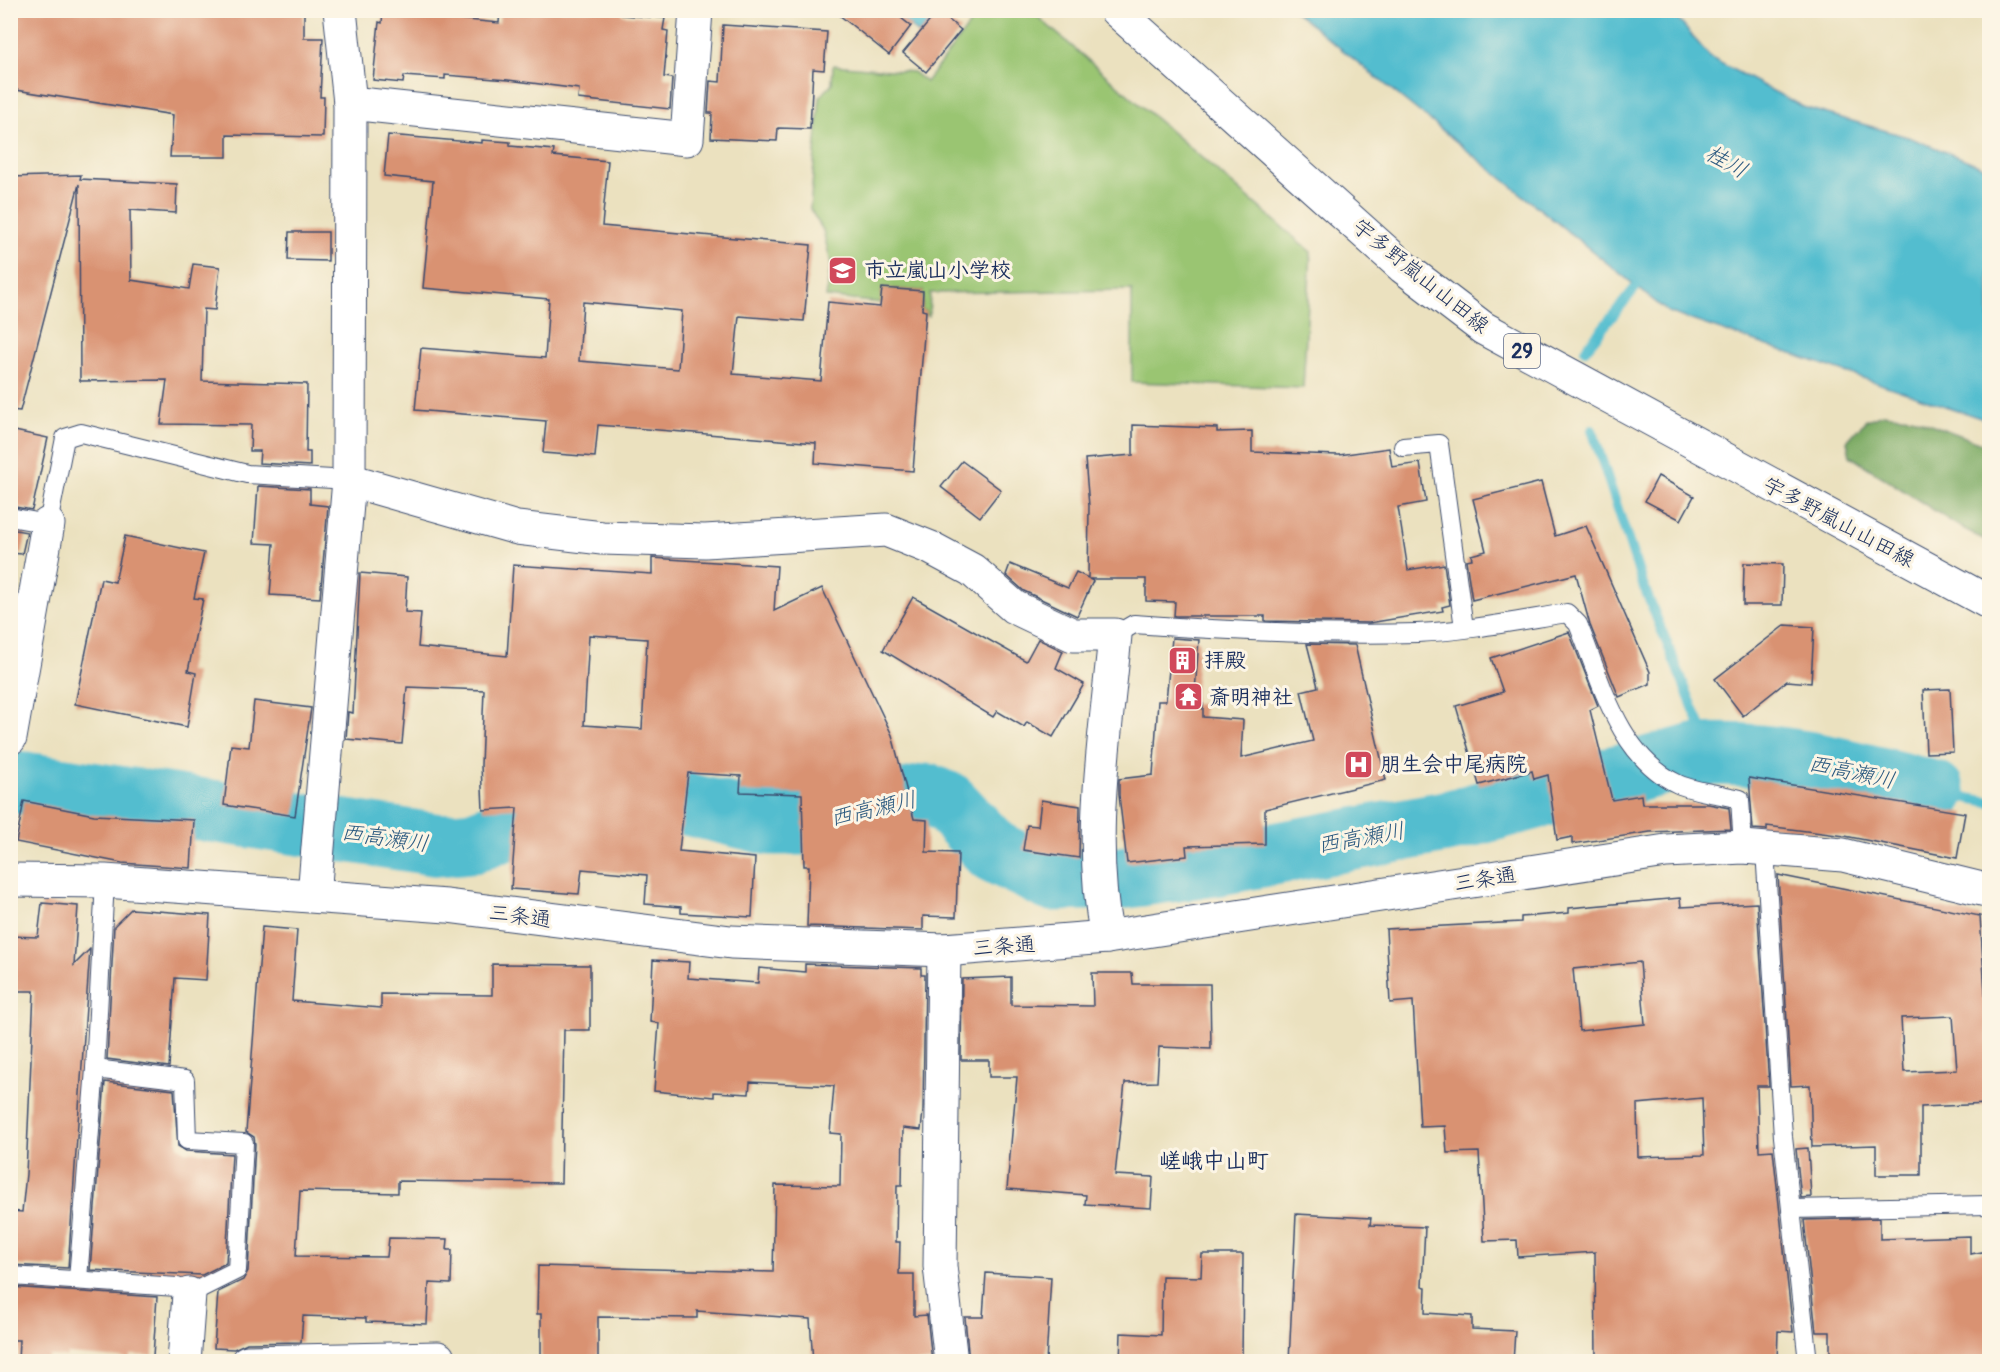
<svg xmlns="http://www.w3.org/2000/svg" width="2000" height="1372" font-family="Pangolin,'Klee One',sans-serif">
<rect width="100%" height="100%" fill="#fcf5e5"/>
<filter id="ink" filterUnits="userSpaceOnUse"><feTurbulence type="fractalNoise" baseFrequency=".0167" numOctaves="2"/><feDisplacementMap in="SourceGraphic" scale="12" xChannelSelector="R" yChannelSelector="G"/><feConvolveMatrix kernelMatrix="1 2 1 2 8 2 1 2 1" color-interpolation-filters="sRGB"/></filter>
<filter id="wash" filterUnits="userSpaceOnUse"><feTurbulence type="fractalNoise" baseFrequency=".008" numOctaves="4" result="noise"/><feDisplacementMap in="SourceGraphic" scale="24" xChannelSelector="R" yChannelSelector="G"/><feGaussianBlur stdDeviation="1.35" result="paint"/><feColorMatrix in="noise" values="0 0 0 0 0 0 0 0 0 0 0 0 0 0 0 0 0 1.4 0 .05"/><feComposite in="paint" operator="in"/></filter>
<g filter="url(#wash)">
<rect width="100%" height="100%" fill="#ebe1bf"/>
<!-- green -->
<path fill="#9ac572" stroke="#5a7a68" stroke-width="1.5" d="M980,11H1031L1311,252L1303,388L1132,382V290L930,293L929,316L925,315L926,311L922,310L923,291L882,288L881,303L826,297L831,263L823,230L810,209L820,97L832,84L833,65L913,72L926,82Z"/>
<!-- forest -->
<path fill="#7baa64" stroke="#4b6c61" stroke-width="1.5" d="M1882,414L1912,417L1989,446V542L1955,524L1850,456L1847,441L1865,421Z"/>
<!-- water -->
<g fill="#53bdcf" stroke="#377696" stroke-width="1.5">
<path d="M891,11H938L919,34Z"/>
<path d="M1294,11H1671L1711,58L1803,107L1911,138L1989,169V421L1668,312Z"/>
</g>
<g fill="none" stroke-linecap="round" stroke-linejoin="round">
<!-- stream -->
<g stroke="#53bdcf" stroke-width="10">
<path d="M1585,350L1636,287"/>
<path d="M1592,430L1642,582L1712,754"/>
<path d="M1934,792L1990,802"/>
</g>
<!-- river -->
<path stroke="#53bdcf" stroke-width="63" d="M10,781L440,845L473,842L607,790L633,791L769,824H803L928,795L948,803L993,851L1051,880L1120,878L1214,865L1451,821L1695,755C1780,750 1852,771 1934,792"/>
</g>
<g id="blocks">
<!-- building -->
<g fill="#d99272" fill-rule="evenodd">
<path d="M10,10H304V38H323L320,97H324L323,137L227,135V157H170L173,115L10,89Z"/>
<path d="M383,10H447V18L499,23L500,10H622V15L665,18L663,30L668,31L664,77L672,78L670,109L578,99L579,89L508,80L445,75V79L404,76L403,83L373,80L379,22L382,23Z"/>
<path d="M833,10H891L911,26L889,55Z"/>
<path d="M938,11L961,30L926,72L903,53Z"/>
<path d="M723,25L827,32L824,70L813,69L810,129L778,128L777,141L711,138L712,113H708L710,81L720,82Z"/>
<path d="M388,135L482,143V140L510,142V146L554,150L553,156L608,161L602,226L811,245L804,321L739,316L733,374L821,381L828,302L880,307L882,288L923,291L922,310L926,311L913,471L815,463L816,443L598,425L595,457L543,453L546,421L415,410L421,348L545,358L549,299L423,288L433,181L384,176ZM583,302L682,311L678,369L579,361Z"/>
<path d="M81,175L80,179L177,184L176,213L130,210L131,280L189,289L193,264L220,267L215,310L204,309L202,381L307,384L306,452H310V466L259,463L260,451H250L251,425L161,424L167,380L80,381L79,184L20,411L10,410V177Z"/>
<path d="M289,232H328V261L288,260Z"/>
<path d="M1133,425L1217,428V432L1252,431V452L1339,455L1389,448L1392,467L1420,463L1426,502L1398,507L1408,570L1444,564L1450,605L1442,607L1443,611L1369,623L1265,621V616H1174L1175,602L1146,601V579H1089L1093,581L1077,616L1024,591L1006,575L1010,564L1068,588L1076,572L1088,578L1089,506L1085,459L1133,455Z"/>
<path d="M10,430L48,438L32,510L10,506Z"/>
<path d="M962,461L1001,490L980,517L941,487Z"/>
<path d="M1658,476L1694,496L1681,520L1645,501Z"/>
<path d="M1541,482L1555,536L1586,526L1650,672V684L1619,697L1590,625L1576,574L1472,600L1466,560L1472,559L1471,555L1486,551L1473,499Z"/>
<path d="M258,486L310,489V504L328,506L320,598L270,595L274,544L254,543Z"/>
<path d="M10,529L27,532L22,554L10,553Z"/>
<path d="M125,536L204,553L194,598L203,599L188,671L196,673L187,727L75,704L101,579L115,582Z"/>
<path d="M652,558L777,566L774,611L822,588L892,735L914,819L927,820L926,852L958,853L956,917L923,916V930L807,926L809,866H804L802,794L740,792L741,776L688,773L679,851L755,858L752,917L681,913V907L645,904L647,875L582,869L579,894L511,889L517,808L483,810L481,765L484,690L407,687L402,744L346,739L348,712L353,713L360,573L407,577L405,612L421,613L418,647L507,656L513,565L652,574ZM589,635L647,639L642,729L584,725Z"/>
<path d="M1744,563L1783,564L1782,605H1743Z"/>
<path d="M913,597L1026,661L1038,639L1063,651L1056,668L1084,684L1053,737L1027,722L1024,727L997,711L993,717L883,650Z"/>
<path d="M1785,625L1814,627L1811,683L1787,681L1743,716L1715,679Z"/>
<path d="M1569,632L1598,706L1590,710L1612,800L1641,795L1642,804H1708L1729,808L1731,829L1650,832L1572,844V837L1557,840L1548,775L1534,779L1532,771L1479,785L1456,706L1503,692L1491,658Z"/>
<path d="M1172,638L1199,640L1194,704H1203V717L1243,720L1241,758L1313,741L1301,691L1318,687L1307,644L1355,645L1386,780L1265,809V844L1186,846L1187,856L1127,863L1119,795V779L1153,775L1158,701H1166Z"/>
<path d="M1950,689L1953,752L1926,753L1923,690Z"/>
<path d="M254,701L311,708L295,816L224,805L231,745L249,747Z"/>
<path d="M1749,778L1965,813L1957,858L1845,836L1767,826V830L1753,829Z"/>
<path d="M1041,800L1080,806L1079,858L1023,850L1027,825L1038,826Z"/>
<path d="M24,801L94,815L194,820L191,868L122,863L16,842Z"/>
<path d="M1778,875L1980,916L1989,1053V1104L1921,1107V1175H1876V1145L1812,1147L1810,1085L1791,1086ZM1953,1016L1957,1070L1904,1072L1901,1018Z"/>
<path d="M1680,898L1681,907L1757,903L1769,1086H1757L1759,1151L1773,1150L1793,1332L1778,1331L1777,1362L1596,1359L1595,1252L1518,1257L1517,1240L1484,1241L1479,1152L1447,1153L1445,1126L1420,1127L1413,1001L1390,1003L1386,929L1521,922V917L1569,913V908ZM1640,962L1645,1024L1579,1031L1573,969ZM1702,1098L1704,1155L1638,1157L1637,1104Z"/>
<path d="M42,903L78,906L74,965L90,949L68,1268L10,1265V1211L22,1212L26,1174L34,991H10V936L38,937Z"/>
<path d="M131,909L210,915L206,980L175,978L169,1067L107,1059L114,926Z"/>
<path d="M262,927L297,930L292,1001L381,1008V994L492,995V964L590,965V1030H564L561,1183L398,1181V1193L300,1191L296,1256L387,1257L389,1238L448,1239L447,1250H452L451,1284L429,1283L427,1324L366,1322V1318L303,1316L301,1342L247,1343L234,1349L214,1348L218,1292L243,1280L248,1271L255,1144L254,1137L246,1132Z"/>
<path d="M653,960L689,962L688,978L758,983L759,968L805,972V964L921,968V975H925L923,1111L921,1130L903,1128L902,1185H897L896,1242H900L899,1274H914V1316L927,1315L932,1362H813L810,1319L697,1311V1318L598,1317V1362H541V1314H537L538,1266L773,1272L775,1185L840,1186L841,1134L830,1133L834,1086L750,1082L749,1094L714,1092V1097L654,1091L659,1023L650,1022Z"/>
<path d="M1092,973H1132L1133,984H1210L1211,1049L1159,1047L1157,1082L1125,1083L1115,1175L1153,1177L1151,1208L1085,1204L1086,1195L1007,1189L1017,1077H989V1060H961L962,979L1011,977V1005L1093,1006Z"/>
<path d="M105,1082L174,1090L178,1146L186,1151L232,1154L226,1263L202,1275L90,1270Z"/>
<path d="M1808,1148L1811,1197L1801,1198L1796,1149Z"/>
<path d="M1296,1214L1371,1218L1370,1225L1425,1227L1422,1286L1426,1287L1425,1313L1472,1316V1329L1515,1331L1513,1362H1289Z"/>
<path d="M1880,1218V1239L1970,1236V1254L1989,1251V1362H1830V1332H1816L1804,1220Z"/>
<path d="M1202,1254H1243L1242,1362H1120L1121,1333L1161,1335L1162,1276L1201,1277Z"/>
<path d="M986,1273L1051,1277L1046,1362H969L965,1317H983Z"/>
<path d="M10,1287L157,1297L153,1356L130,1355V1359L67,1354V1357L49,1356L48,1362H18L19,1340H10Z"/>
</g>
</g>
</g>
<g filter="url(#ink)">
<use href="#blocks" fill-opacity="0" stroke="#3a4a6d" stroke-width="1.5"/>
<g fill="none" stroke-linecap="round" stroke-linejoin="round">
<defs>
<g id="service">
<path d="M1403,447L1439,444L1464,628"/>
<path d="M10,517L48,524L65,438L81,433L247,474L349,480"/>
<path d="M1115,635L1134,624C1229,631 1323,636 1417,633C1468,631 1517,621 1567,613L1578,624C1601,680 1618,756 1678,784C1696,792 1721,794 1740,799L1743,847"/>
<path d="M1765,850L1783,1137L1808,1362"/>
<path d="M1791,1209L1990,1205"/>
<path d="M12,1276L177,1287L189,1294L237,1270L244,1143L187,1140L185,1080L95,1069"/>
<path d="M78,1279L95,1069L105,881"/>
</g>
<g id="minor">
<path d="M350,103L687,139L696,10"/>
<path d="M349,480L517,528L602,538L705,541L886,530L931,548L972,570L1014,607L1073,635H1115C1106,735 1087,837 1107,937"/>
<path d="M10,738L48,524"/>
<path d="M314,895L349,480L350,103L340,10"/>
<path d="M944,950L940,1266L951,1362"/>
<path d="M247,1362L438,1358V1362"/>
</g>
<path id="tertiary" d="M184,1362L189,1294"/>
<path id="secondary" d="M10,880L105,881L447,906L731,942L944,950L1107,937L1666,851L1743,847L1843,855L1990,891"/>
<path id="primary" d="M1116,10L1403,267L1483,328L1990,603"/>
</defs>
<!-- service casing -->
<use href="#service" stroke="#3a4a6d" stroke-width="20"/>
<!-- minor casing -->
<use href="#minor" stroke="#3a4a6d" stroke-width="35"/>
<!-- tertiary casing -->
<use href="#tertiary" stroke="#3a4a6d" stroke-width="35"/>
<!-- secondary casing -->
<use href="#secondary" stroke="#3a4a6d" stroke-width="35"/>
<!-- primary casing -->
<use href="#primary" stroke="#3a4a6d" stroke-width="35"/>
<!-- path -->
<path stroke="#3a4a6d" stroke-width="4" stroke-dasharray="1.5 4.5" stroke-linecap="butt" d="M1215,690L1231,691"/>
<!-- service -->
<use href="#service" stroke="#fff" stroke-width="18"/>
<!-- minor -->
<use href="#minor" stroke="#fff" stroke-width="33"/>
<!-- tertiary -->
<use href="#tertiary" stroke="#fff" stroke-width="33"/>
<!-- secondary -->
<use href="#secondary" stroke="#fff" stroke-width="33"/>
<!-- primary -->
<use href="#primary" stroke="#fff" stroke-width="33"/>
</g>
</g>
<!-- icons -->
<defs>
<symbol id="school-square" viewBox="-11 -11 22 22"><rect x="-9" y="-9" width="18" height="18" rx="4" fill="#d1495b" stroke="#fcf5e5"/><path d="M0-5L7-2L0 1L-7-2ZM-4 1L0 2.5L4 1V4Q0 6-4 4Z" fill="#fff"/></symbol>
<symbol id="building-square" viewBox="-11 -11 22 22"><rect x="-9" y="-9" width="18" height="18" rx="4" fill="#d1495b" stroke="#fcf5e5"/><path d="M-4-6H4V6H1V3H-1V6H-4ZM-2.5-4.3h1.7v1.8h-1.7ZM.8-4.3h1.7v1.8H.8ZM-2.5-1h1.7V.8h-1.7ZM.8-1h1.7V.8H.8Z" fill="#fff"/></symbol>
<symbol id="temple-square" viewBox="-11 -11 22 22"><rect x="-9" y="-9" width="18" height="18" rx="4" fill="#d1495b" stroke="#fcf5e5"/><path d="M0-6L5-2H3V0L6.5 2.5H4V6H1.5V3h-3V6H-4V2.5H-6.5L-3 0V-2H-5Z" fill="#fff"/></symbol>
<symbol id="hospital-square" viewBox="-11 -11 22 22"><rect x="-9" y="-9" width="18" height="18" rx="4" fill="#d1495b" stroke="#fcf5e5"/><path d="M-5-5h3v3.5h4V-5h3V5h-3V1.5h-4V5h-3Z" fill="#fff"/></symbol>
</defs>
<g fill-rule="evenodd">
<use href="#school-square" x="826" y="254" width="33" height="33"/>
<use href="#building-square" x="1166" y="644" width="33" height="33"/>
<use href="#temple-square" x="1172" y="680" width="33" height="33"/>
<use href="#hospital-square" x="1342" y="748" width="33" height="33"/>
</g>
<g text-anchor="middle" stroke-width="6" stroke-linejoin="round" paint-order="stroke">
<!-- shield labels -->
<rect fill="#fcf5e5" stroke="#5e6a86" stroke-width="1.5" x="1504" y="334" width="36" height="34" rx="4.5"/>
<g font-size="20" font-weight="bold" fill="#1b2f5e">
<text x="1522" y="358">29</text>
</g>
<!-- poi labels -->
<g font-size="21" font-weight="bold" fill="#1b2f5e" stroke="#fcf5e5" text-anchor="start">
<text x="864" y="277">市立嵐山小学校</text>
<text x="1204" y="667">拝殿</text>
<text x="1209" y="704">斎明神社</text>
<text x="1380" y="771">朋生会中尾病院</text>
</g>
<!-- street labels -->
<g font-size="21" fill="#1b2f5e" stroke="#fcf5e5">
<text transform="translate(1421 276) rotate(39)" y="7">宇多野嵐山山田線</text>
<text transform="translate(1839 522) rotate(28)" y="7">宇多野嵐山山田線</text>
<text transform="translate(1485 879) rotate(-9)" y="7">三条通</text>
<text transform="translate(520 916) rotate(7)" y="7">三条通</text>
<text transform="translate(1004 946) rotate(-4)" y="7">三条通</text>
</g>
<!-- water labels -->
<g font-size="22" font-style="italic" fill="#2c5a80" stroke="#fcf5e5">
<text transform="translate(1727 161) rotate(29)" y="8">桂川</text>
<text transform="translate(1852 771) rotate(12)" y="8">西高瀬川</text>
<text transform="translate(873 808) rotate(-13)" y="8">西高瀬川</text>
<text transform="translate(385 837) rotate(8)" y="8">西高瀬川</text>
<text transform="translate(1361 837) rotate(-10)" y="8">西高瀬川</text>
</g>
<!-- neighbourhood labels -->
<g font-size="22" font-weight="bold" fill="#1b2f5e" stroke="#fcf5e5">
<text x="1214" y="1168">嵯峨中山町</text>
</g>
</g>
<!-- margin -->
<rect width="2000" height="1372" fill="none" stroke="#fcf5e5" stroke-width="36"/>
</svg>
